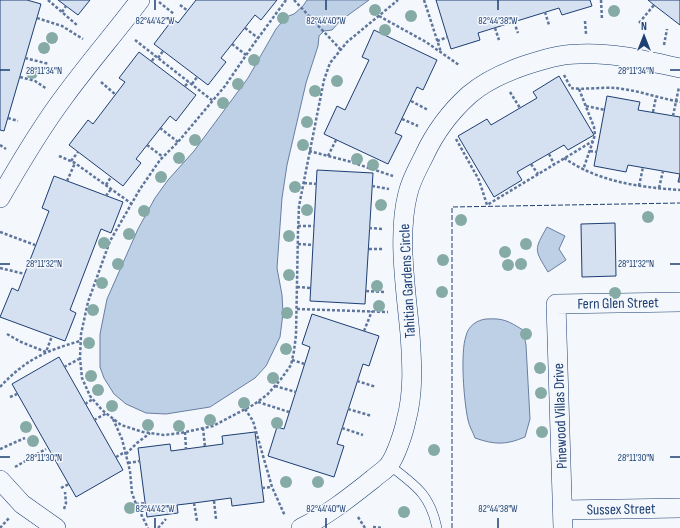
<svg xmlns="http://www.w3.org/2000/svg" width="680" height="528" font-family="'Sofia Sans Condensed',sans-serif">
<rect width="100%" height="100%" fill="#f4f7fb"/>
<!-- water -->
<g fill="#bed0e5" stroke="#687fa3">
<path d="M307,0H369L340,21L332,30L324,31L319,36L318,46L306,83L287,165L282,198L277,268L282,295L283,313L280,337L266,366L255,378L210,407L166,414L146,413L126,404L114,394L104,378L100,367V334L107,299L138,229L155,198L168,180L194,151L248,78L276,29L286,17L294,14L303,6Z"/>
<path d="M547,227L565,236L559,249L566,260L548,272C534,249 534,250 547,227Z"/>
<path d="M486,319C504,318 508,321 523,330L526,345L530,419L525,437C506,445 495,445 475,438C473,432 469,426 468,420C464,402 460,353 466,336C468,326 477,320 486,319Z"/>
</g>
<!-- building -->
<g fill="#d5e0f0" stroke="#1d3f73">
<path d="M0,0H27L41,4L4,131L0,130Z"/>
<path d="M58,0H90L78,15Z"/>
<path d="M196,0H277L261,20L255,15L221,58L226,62L208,85L154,44L173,19L178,23Z"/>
<path d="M436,0H590L592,6L562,15L559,8L478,33L480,40L451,49Z"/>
<path d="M648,0H680V25L654,5Z"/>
<path d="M374,30L437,60L423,90L417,87L395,133L402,136L388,164L324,134L337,106L345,110L369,60L362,57Z"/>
<path d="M139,52L196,95L176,121L170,116L136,159L141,163L123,186L69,145L88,120L93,124L125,82L119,78Z"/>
<path d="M559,76L594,135L568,150L564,145L517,172L522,180L494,197L458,136L487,119L491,125L537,98L533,92Z"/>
<path d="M607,96L640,102L638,110L680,117V182H678L680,174L628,165L626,172L594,166Z"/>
<path d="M317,170L373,173L365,304L310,301Z"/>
<path d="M54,176L123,202L111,233L101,229L70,310L76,313L65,341L0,317L12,288L18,291L49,211L42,208Z"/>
<path d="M615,223L616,276L582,277L581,224Z"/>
<path d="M312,314L379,336L369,366L363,364L337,444L344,446L334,477L268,456L277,427L284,429L310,347L302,344Z"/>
<path d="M59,357L123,470L76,497L12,384Z"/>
<path d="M255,432L264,502L232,506L231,498L194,503L177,505L178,513L147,517L138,448L170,444L171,451L223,444L222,436Z"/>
</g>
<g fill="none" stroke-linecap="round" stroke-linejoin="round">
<defs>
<path id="service" d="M389,465C415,485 430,494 437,528"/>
<g id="minor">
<path d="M0,198C20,163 40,129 64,97C88,64 115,33 140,0"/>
<path d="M0,480L22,504L56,528"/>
<path d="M563,510L680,508"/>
<path d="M301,528C328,515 350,497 373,479C378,474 386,470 389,465C396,456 404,431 406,421C414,392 412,363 410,334C406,290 397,235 408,193C411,180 418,168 424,156C435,132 449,113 469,95C484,82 503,73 523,66C541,60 560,54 579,54C613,52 647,61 680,68"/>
<path d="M563,528L556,304L680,302"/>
</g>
</defs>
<!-- service casing -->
<use href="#service" stroke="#1d3f73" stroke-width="10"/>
<!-- minor casing -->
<use href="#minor" stroke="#1d3f73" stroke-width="20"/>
<!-- path -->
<g stroke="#5e769c" stroke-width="2.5" stroke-dasharray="3 2" stroke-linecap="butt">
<path d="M48,0L78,26"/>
<path d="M286,0L253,45L225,86L178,142L160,160L140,189L110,241L88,302L81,334L80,358L82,378L90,396L102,410L121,425L143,432L164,435L181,433L213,426L253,405L267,395L281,379L291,365L294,351L296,335L298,232L299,206L324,80L330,63L347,42L398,0"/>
<path d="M294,0L341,50"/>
<path d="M424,0L441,52"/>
<path d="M601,0L602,20"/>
<path d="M159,2L174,14"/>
<path d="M180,5L188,11"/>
<path d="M62,12L66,6"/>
<path d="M545,12L549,25"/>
<path d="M379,16L426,42L459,65"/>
<path d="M37,18L62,26L83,39"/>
<path d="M585,21L586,34"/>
<path d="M514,22L518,33"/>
<path d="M639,23L654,5"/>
<path d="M245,28L258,38"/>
<path d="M495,28L499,40"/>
<path d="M135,40L213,101"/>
<path d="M437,41L448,37"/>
<path d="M232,44L246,55"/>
<path d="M664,45L667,29"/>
<path d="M25,58L49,64"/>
<path d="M158,58L163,51"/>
<path d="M152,61L155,56"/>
<path d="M564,75L571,88C582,90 602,87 615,88C637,90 659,98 680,102"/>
<path d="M20,77L35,81L47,89"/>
<path d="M101,82L116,95"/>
<path d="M192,84L197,77"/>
<path d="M185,86L189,82"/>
<path d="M579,89L594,127L595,135L583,170"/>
<path d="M510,92L520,108"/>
<path d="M411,101L428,110"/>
<path d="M586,106L605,110"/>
<path d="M653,112L656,97"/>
<path d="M673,116L679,87"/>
<path d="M8,118L18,121"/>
<path d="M402,119L418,126"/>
<path d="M160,128L178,142"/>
<path d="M456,139L479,180L487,205L593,141"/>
<path d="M0,145L6,149"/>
<path d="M147,145L163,157"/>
<path d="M309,151L348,161L393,176"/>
<path d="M590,151L597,152"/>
<path d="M549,154L554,164"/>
<path d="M59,156L75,163L132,204"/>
<path d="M328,156L336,140"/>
<path d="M564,158C599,182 638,187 680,190"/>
<path d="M71,161L78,152"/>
<path d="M531,164L538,174"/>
<path d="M67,181L75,163"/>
<path d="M304,183L317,184"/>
<path d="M106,185L111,177"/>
<path d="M372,186L389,189"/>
<path d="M639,186L643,167"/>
<path d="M659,188L663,171"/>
<path d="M106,196L111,189"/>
<path d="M298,226H314"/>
<path d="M369,228L383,229"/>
<path d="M0,232L35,245"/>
<path d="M298,244L313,245"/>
<path d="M369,249H384"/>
<path d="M0,268L25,274"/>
<path d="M297,287L311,288"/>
<path d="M366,291L386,292"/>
<path d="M297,309L388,312"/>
<path d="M364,331L372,311"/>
<path d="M7,334L21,342L46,352L52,336"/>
<path d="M292,360L305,364"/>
<path d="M64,367L79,359"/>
<path d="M357,381L376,387"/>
<path d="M275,386L296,392"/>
<path d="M0,387C25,360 45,351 80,341"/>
<path d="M10,397L17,394"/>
<path d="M258,402L289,412"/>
<path d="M85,404L93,399"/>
<path d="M245,409L253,421L272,487L285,516"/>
<path d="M348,409L372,416"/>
<path d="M113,419L122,439L130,471L132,493L136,504L148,528"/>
<path d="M94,420L107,413"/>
<path d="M203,428L205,447"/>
<path d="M342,428L363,435"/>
<path d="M185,432L186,449"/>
<path d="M0,449L25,438"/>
<path d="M126,454L137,443L150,433"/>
<path d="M116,457L125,452"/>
<path d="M128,463L140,461"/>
<path d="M15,467L46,449"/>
<path d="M61,488L69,484"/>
<path d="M262,488L272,487"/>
<path d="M214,501L216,519"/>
<path d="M194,503L197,521"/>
<path d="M136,504L146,503"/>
<path d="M64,509L66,503L65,492"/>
<path d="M358,517L365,528"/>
<path d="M373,527L383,528"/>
<path d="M0,528L9,518"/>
<path d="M158,528L166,519"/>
</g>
<!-- service -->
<use href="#service" stroke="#f4f7fb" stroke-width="9"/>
<!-- minor -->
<use href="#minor" stroke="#f4f7fb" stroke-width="19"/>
<!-- fence -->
<path stroke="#1d3f73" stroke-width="1" stroke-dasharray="5 2" stroke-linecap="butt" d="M452,528V207L680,203"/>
</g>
<!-- trees -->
<g fill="#86aba6">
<circle cx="375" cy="10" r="6"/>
<circle cx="614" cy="11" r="6"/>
<circle cx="411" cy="16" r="6"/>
<circle cx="283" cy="18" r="6"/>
<circle cx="385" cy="30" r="6"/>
<circle cx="52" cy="38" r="6"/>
<circle cx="44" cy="48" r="6"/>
<circle cx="254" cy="60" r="6"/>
<circle cx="32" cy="73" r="6"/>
<circle cx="337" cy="81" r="6"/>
<circle cx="238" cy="84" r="6"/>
<circle cx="315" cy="91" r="6"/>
<circle cx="223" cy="103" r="6"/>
<circle cx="307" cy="122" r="6"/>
<circle cx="195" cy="140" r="6"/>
<circle cx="303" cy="145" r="6"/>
<circle cx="179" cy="158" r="6"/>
<circle cx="357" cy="159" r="6"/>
<circle cx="373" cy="165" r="6"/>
<circle cx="161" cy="177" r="6"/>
<circle cx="295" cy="187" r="6"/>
<circle cx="381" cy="205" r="6"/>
<circle cx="307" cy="210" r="6"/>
<circle cx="144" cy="211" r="6"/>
<circle cx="648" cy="217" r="6"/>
<circle cx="461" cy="220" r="6"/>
<circle cx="129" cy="234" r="6"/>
<circle cx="289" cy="236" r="6"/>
<circle cx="104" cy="243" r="6"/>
<circle cx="526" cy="244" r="6"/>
<circle cx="505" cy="252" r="6"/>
<circle cx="443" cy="260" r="6"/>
<circle cx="118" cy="264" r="6"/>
<circle cx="521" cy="264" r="6"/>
<circle cx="508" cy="265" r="6"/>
<circle cx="289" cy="275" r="6"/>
<circle cx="102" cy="283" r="6"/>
<circle cx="377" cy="286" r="6"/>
<circle cx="442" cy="292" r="6"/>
<circle cx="615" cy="293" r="6"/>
<circle cx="379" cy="306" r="6"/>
<circle cx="93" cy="310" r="6"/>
<circle cx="287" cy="313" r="6"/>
<circle cx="526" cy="334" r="6"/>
<circle cx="89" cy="343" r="6"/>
<circle cx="286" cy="349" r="6"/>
<circle cx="540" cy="368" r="6"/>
<circle cx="91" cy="376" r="6"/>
<circle cx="273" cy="378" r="6"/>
<circle cx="98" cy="390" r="6"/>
<circle cx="541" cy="393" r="6"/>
<circle cx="244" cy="403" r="6"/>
<circle cx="112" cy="406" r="6"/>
<circle cx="210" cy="420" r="6"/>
<circle cx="277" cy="423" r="6"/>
<circle cx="148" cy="425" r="6"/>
<circle cx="179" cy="426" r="6"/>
<circle cx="26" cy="427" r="6"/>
<circle cx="542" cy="432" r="6"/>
<circle cx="33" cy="441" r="6"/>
<circle cx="434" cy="450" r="6"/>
<circle cx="286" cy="482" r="6"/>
<circle cx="318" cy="482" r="6"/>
<circle cx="130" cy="508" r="6"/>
<circle cx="404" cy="512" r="6"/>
</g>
<!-- ticks -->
<path fill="none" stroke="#1d3f73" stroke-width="1.5" d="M155,0V10M326,0V10M498,0V10M0,70H10M670,70H680M0,264H10M670,264H680M0,457H10M670,457H680M155,518V528M326,518V528M498,518V528"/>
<g text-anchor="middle" stroke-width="3" stroke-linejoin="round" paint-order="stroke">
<!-- street labels -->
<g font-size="15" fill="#1d3f73" stroke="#f4f7fb">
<text transform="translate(407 281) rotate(-93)" y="5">Tahitian Gardens Circle</text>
<text transform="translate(618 303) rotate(-1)" y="5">Fern Glen Street</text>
<text transform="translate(560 416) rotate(-92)" y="5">Pinewood Villas Drive</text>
<text transform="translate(621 509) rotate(-1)" y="5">Sussex Street</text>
</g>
</g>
<g font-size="10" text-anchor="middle" fill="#1d3f73" stroke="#f4f7fb" stroke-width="3" stroke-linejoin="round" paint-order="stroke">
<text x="155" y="24">82°44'42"W</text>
<text x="326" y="24">82°44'40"W</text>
<text x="498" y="24">82°44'38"W</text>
<text x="44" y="74">28°11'34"N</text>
<text x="636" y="74">28°11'34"N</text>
<text x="44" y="267">28°11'32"N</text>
<text x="636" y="267">28°11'32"N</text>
<text x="44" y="461">28°11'30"N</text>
<text x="636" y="461">28°11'30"N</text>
<text x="155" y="512">82°44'42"W</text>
<text x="326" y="512">82°44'40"W</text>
<text x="498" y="512">82°44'38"W</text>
</g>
<!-- north arrow -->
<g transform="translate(644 36)" stroke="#f4f7fb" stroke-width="3" paint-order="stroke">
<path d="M0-3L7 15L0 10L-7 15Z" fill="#1d3f73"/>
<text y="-6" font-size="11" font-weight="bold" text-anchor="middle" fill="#1d3f73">N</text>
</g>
</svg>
